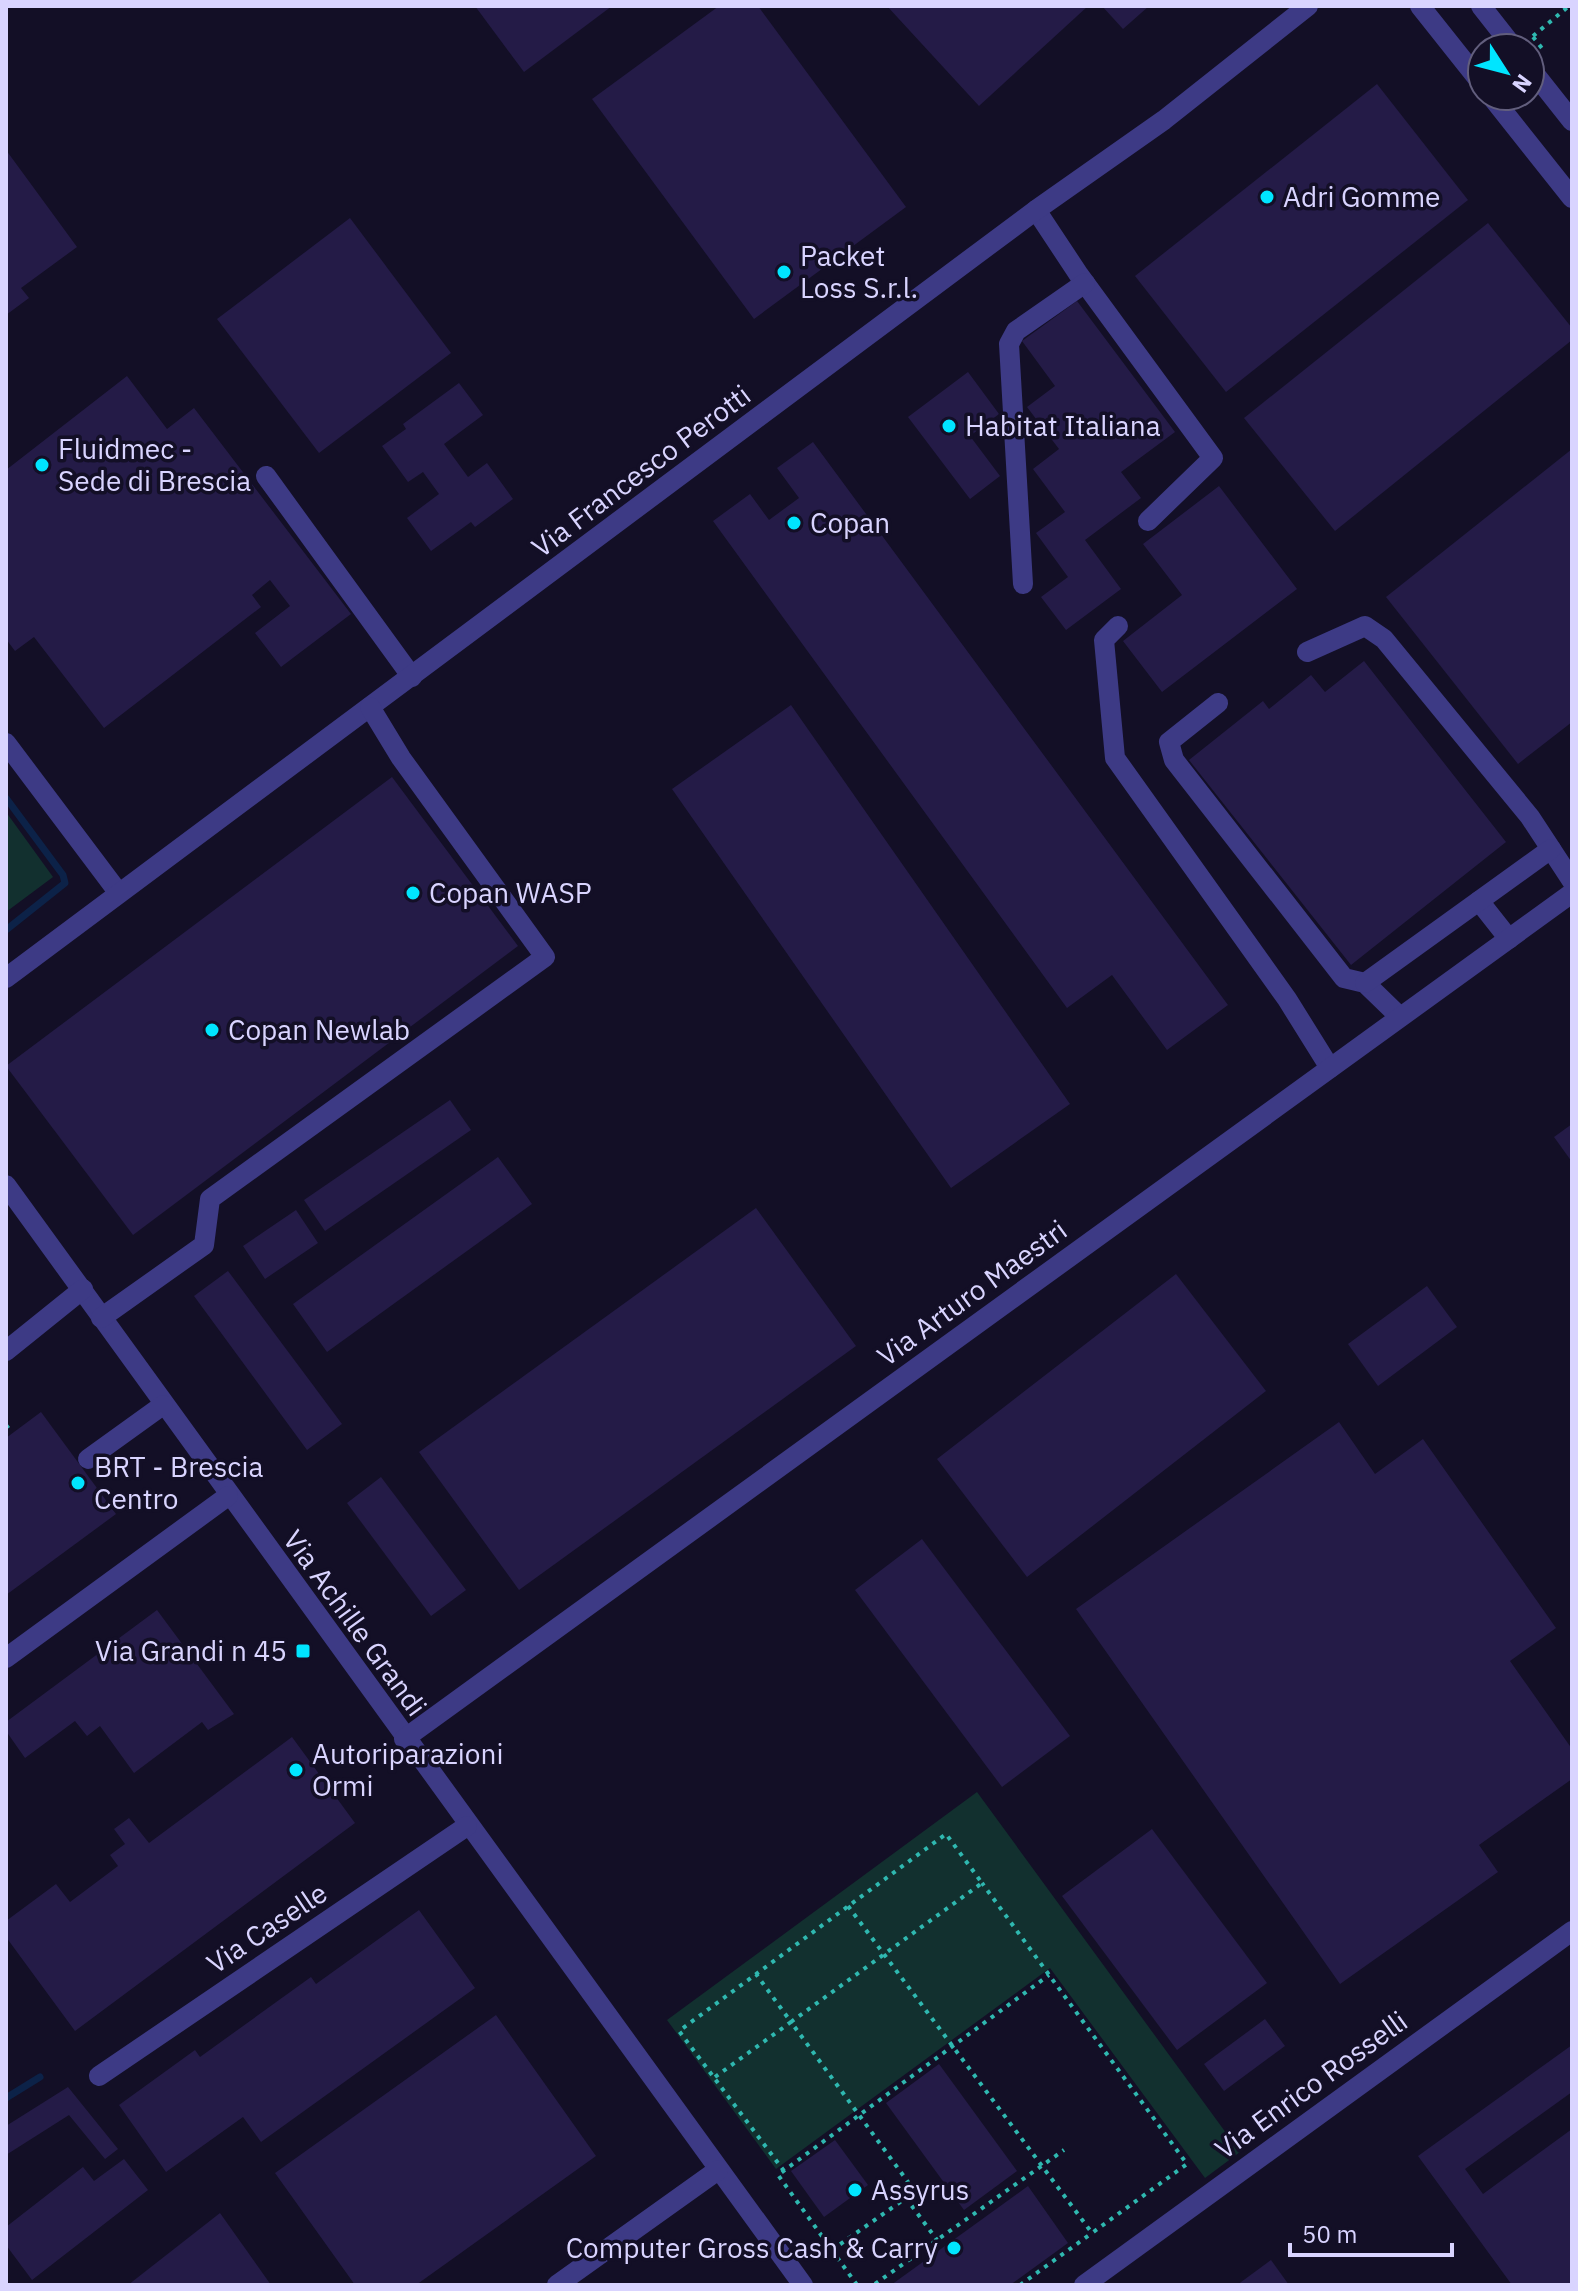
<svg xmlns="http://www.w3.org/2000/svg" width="1578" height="2291" font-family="'IBM Plex Sans',sans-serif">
<rect width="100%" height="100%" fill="#130f26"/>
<!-- green -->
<g fill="#12302f">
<path d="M6,812L53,877L6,912Z"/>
<path d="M977,1792L1240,2152L1205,2178L1050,1968L776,2169L667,2020Z"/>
</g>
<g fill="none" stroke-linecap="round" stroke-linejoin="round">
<!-- stream -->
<g stroke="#0c2248" stroke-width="7">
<path d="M6,798L63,875L65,883L6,930"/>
<path d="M6,2098L40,2077"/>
</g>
</g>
<!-- building -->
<g fill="#241b47">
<path d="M475,6H612L524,72Z"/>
<path d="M719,6H758L906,207L754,319L592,99Z"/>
<path d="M887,6H1088L979,106Z"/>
<path d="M1102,6H1149L1123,29Z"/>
<path d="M1377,84L1468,200L1226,392L1135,276Z"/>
<path d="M6,150L77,247L21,288L29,298L6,315Z"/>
<path d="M350,218L451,353L319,453L217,319Z"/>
<path d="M1488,223L1572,328V340L1335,531L1244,418Z"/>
<path d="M1077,301L1175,432L1121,472L1141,498L1085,540L1121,589L1066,630L1041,597L1068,577L1036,533L1065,512L1033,469L1059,449L1027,407L1055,386L1022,341Z"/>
<path d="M968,372L999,414L970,436L1000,476L970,499L908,417Z"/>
<path d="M127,376L167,429L194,408L351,614L281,667L255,633L290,606L270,580L252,595L261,607L104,728L34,637L15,651L6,639V470Z"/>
<path d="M459,383L483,415L444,444L468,477L487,463L513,499L475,527L471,522L431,551L407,518L439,494L423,472L408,482L382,446L406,429L403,424Z"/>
<path d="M813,442L1228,1005L1167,1050L1112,975L1067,1008L713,521L750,494L769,520L799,498L777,468Z"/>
<path d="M1572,449V722L1518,764L1386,597Z"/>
<path d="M1219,486L1297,589L1162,692L1123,641L1182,595L1143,544Z"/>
<path d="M1364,661L1506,842L1351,965L1189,760L1263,701L1269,709L1311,675L1325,692Z"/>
<path d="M791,705L1070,1104L951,1188L672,789Z"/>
<path d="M392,777L518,946L133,1235L6,1066Z"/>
<path d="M450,1100L471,1130L325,1231L304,1200Z"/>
<path d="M1572,1124V1162L1554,1137Z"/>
<path d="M498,1157L532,1204L327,1352L293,1304Z"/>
<path d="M756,1208L856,1346L519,1590L419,1452Z"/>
<path d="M296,1210L318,1243L265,1279L243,1246Z"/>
<path d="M228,1271L342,1424L307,1450L194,1296Z"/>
<path d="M1176,1274L1266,1391L1027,1577L937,1459Z"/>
<path d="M1427,1286L1457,1327L1378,1386L1348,1344Z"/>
<path d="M41,1412L116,1514L6,1595V1438Z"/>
<path d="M1339,1422L1375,1474L1423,1439L1556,1628L1510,1661L1572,1749V1779L1479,1845L1498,1872L1340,1984L1076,1609Z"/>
<path d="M381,1477L466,1590L431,1616L347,1503Z"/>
<path d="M922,1539L1070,1736L1002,1787L855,1590Z"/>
<path d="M157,1610L234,1714L208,1730L202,1722L134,1773L100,1726L87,1736L75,1721L25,1758L6,1731V1722Z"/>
<path d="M292,1737L355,1823L75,2031L6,1937V1921L56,1884L70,1902L118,1866L110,1855L125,1844L114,1829L129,1818L149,1843Z"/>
<path d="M1152,1829L1267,1983L1177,2050L1062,1896Z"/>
<path d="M419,1910L475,1988L261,2142L243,2117L166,2172L119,2105L195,2050L200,2057L311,1977L316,1984Z"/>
<path d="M496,2015L596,2156L416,2285H355L275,2173Z"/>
<path d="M1265,2019L1285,2046L1224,2091L1204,2064Z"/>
<path d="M1572,2045V2092L1465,2169L1483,2194L1572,2129V2285H1512L1418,2156Z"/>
<path d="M939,2064L1017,2171L964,2210L886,2103Z"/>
<path d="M68,2087L118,2149L105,2159L69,2115L6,2155V2126Z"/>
<path d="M835,2140L868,2185L824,2217L791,2171Z"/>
<path d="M124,2159L148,2190L32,2280L6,2245V2227L83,2167L94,2181Z"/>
<path d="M1028,2186L1068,2243L1010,2285H891Z"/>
<path d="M220,2213L271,2285H128Z"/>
<path d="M1271,2260L1289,2285H1237Z"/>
</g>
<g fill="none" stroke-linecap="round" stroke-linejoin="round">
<!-- path -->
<g stroke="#2fb8b0" stroke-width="4" stroke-dasharray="4 6" stroke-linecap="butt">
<path d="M1533,36L1569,6"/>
<path d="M1533,37L1545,52"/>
<path d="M6,1425L12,1433"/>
<path d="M848,1906L1092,2233L1187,2164L982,1883"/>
<path d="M715,2077L791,2022L756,1974"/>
<path d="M784,2171L679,2031L946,1834L982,1883L791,2022L908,2182L906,2198"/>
<path d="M832,2250L906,2198L937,2240"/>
<path d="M875,2284L1064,2150"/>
<path d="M857,2285L778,2175L1049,1975"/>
<path d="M1020,2285L1092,2233"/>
</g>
<!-- minor -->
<g stroke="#3d3a85" stroke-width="20">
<path d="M1420,6L1482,84"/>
<path d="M1481,6L1514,48"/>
<path d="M1530,68L1572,121"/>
<path d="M1491,96L1572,198"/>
<path d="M1036,210L1079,275L1213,458L1148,521"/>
<path d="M266,476L412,677"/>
<path d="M1023,584L1009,344L1016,331L1085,283"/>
<path d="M1118,626L1104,640L1115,758L1287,999L1330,1068"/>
<path d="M1307,652L1365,626L1384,639L1530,817L1572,881"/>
<path d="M1218,703L1169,742L1174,760L1344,978L1365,983L1400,1017"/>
<path d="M6,743L118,892"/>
<path d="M1479,901L1509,939"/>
<path d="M6,978L1036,210L1164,120L1308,6"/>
<path d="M1365,983L1551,849"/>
<path d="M6,1185L803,2285"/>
<path d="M101,1318L204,1245L210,1199L545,957L401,758L370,707"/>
<path d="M6,1351L83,1289"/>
<path d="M88,1459L163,1405"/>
<path d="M6,1658L228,1496"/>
<path d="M404,1739L1572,893"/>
<path d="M99,2076L467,1826"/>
<path d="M557,2285L718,2170"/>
<path d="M1084,2285L1572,1931"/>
</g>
</g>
<!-- markers -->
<g fill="#00e5ff" stroke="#130f26" stroke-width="3">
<circle cx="1267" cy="197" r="8"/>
<circle cx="784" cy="272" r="8"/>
<circle cx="949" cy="426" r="8"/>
<circle cx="42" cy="465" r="8"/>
<circle cx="794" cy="523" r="8"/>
<circle cx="413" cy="893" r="8"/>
<circle cx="212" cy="1030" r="8"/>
<circle cx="78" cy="1483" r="8"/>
<rect x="295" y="1643" width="16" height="16" rx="4"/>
<circle cx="296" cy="1770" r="8"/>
<circle cx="855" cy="2190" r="8"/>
<circle cx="954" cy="2248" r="8"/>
</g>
<g text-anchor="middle" stroke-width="7" stroke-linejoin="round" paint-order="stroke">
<!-- poi labels -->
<g font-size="28" fill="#d9d4ff" stroke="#130f26" text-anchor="start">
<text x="1283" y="207">Adri Gomme</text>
<text x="800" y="266">Packet<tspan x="800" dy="32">Loss S.r.l.</tspan></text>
<text x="965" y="436">Habitat Italiana</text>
<text x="58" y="459">Fluidmec -<tspan x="58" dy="32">Sede di Brescia</tspan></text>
<text x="810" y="533">Copan</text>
<text x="429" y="903">Copan WASP</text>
<text x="228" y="1040">Copan Newlab</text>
<text x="94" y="1477">BRT - Brescia<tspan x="94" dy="32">Centro</tspan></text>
<text x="287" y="1661" text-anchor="end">Via Grandi n 45</text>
<text x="312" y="1764">Autoriparazioni<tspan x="312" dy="32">Ormi</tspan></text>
<text x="871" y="2200">Assyrus</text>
<text x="938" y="2258" text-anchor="end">Computer Gross Cash &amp; Carry</text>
</g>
<!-- street labels -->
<g font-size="28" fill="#d9d4ff" stroke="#130f26">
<text transform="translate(641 471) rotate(-37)" y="10">Via Francesco Perotti</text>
<text transform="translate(972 1293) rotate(-36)" y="10">Via Arturo Maestri</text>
<text transform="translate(355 1623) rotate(54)" y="10">Via Achille Grandi</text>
<text transform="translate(267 1928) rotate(-34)" y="10">Via Caselle</text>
<text transform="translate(1311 2085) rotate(-36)" y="10">Via Enrico Rosselli</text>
</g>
</g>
<!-- border -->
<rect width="1578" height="2291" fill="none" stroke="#d9d4ff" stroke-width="16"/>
<!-- north arrow -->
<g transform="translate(1506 72) rotate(126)"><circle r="38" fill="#130f26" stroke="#625e7d" stroke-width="2"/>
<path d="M0-6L14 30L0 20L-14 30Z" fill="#00e5ff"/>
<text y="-12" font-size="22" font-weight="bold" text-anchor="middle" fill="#d9d4ff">N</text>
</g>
<!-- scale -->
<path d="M1290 2243v12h162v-12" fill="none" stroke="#d9d4ff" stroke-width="4"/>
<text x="1302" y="2243" font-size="24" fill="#d9d4ff" stroke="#130f26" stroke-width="6" paint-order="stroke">50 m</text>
</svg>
